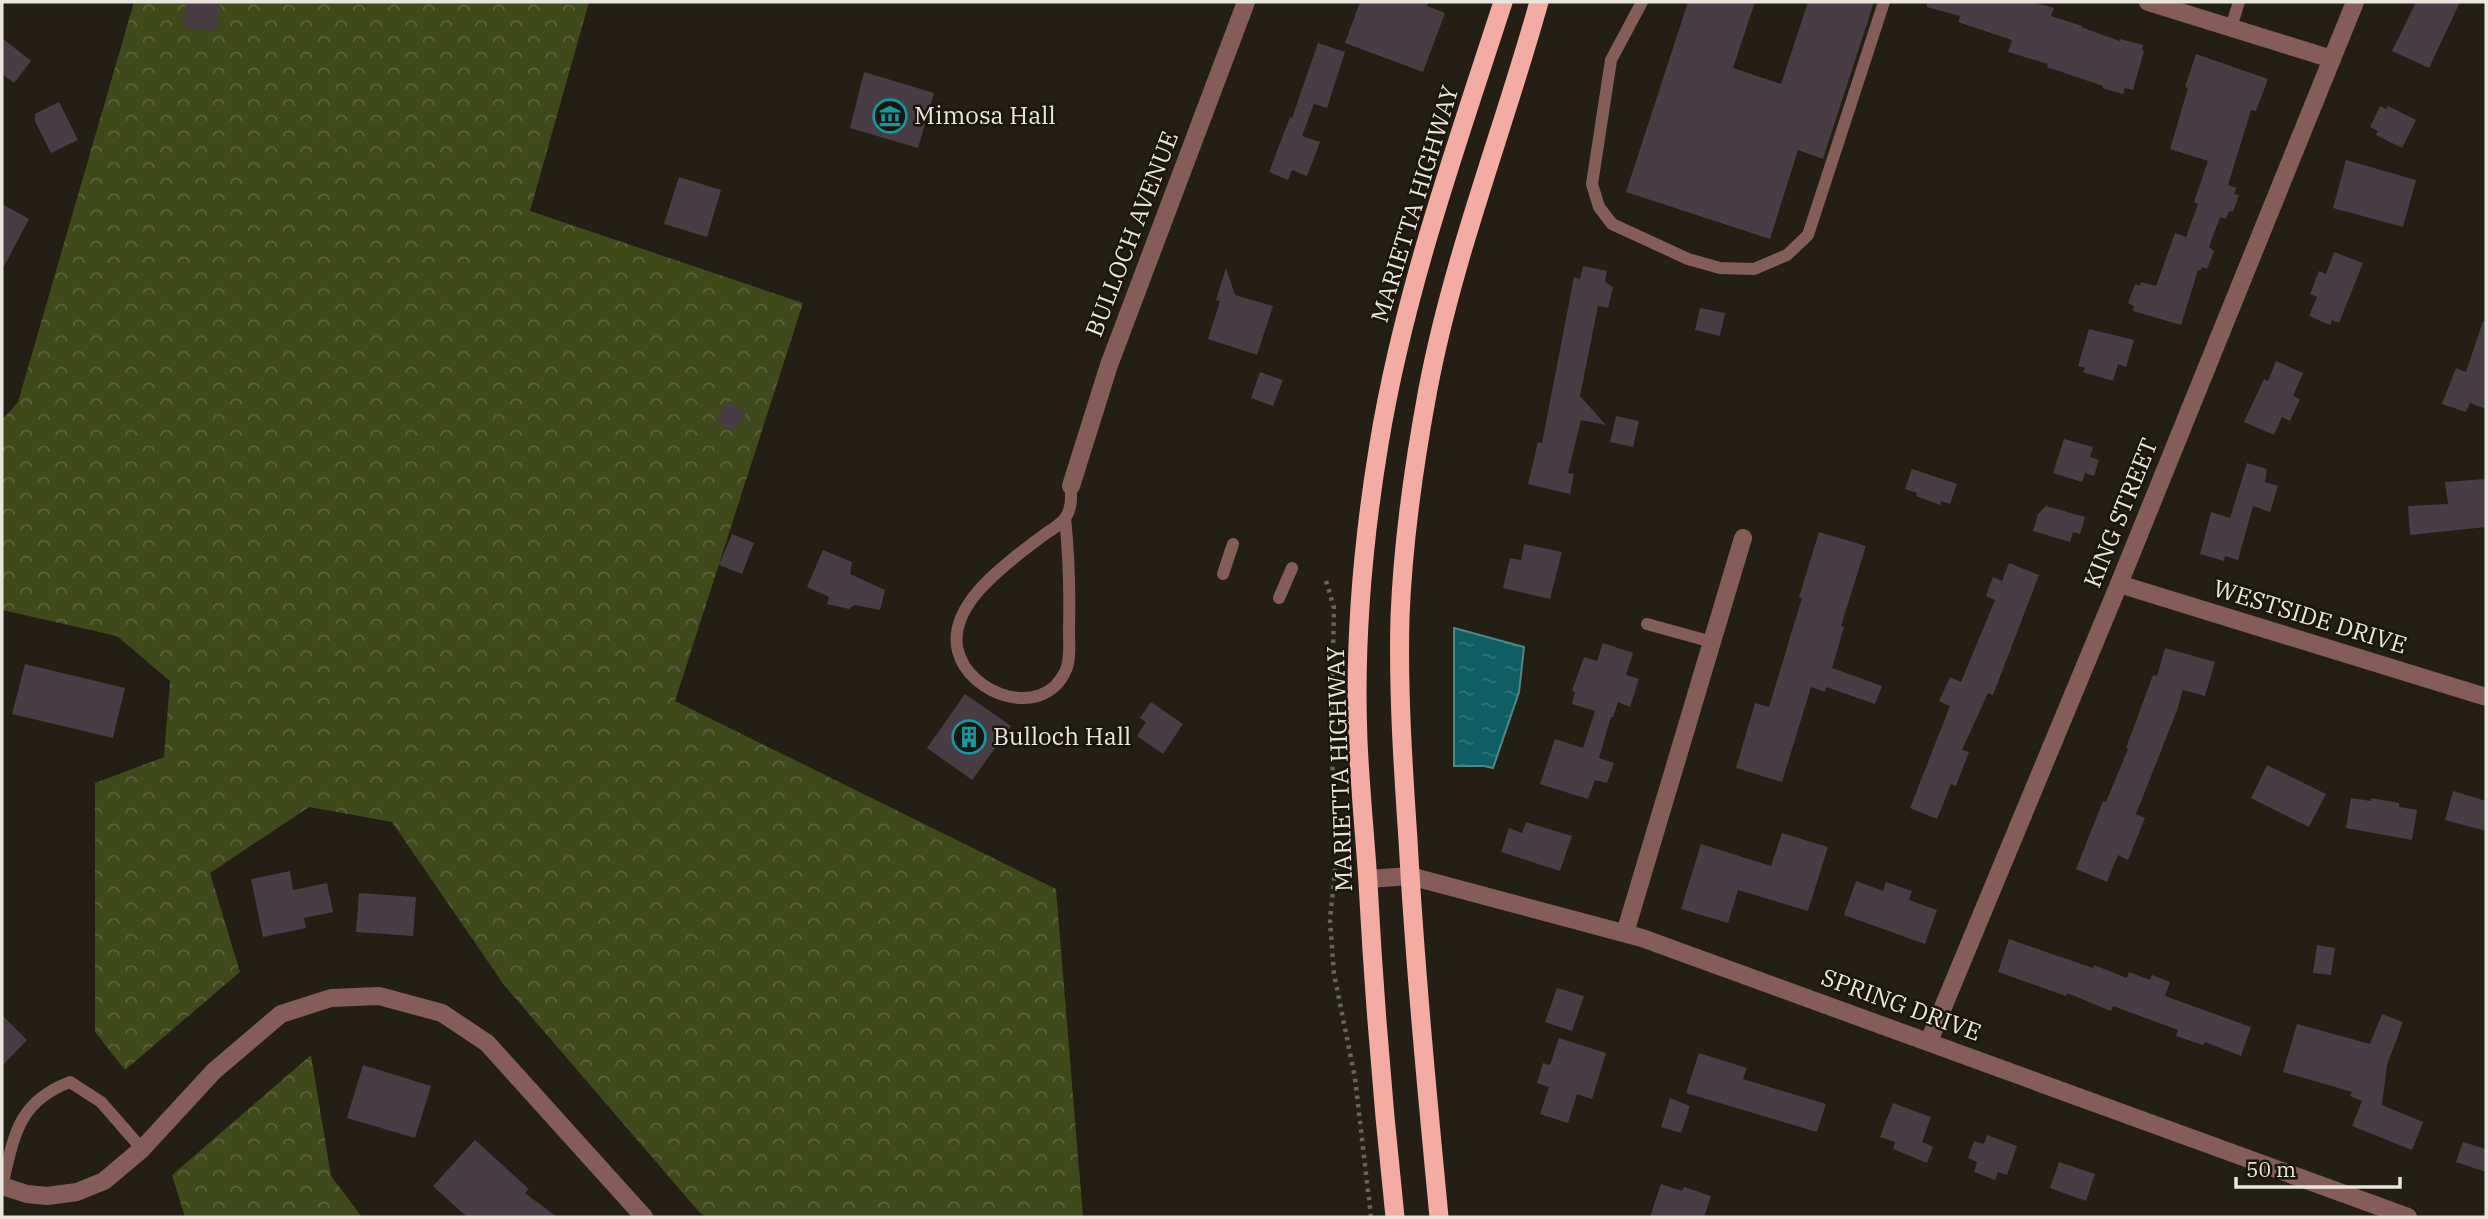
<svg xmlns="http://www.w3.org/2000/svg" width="2488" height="1219" font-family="'IBM Plex Serif',serif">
<defs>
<pattern id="forest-crowns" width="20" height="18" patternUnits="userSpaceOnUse" patternTransform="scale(1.75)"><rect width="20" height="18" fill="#3f4919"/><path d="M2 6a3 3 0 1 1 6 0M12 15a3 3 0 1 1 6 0" fill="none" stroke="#5b633a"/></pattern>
<pattern id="water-ripples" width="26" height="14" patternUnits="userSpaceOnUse" patternTransform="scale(1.75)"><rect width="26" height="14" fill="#0d5f63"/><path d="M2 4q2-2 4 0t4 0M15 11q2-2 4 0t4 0" fill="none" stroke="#307679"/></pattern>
</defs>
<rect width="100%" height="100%" fill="#241f14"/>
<!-- forest -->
<g fill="url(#forest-crowns)">
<path d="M134,2H589L530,211L803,303L675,701L1056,889L1083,1217H707L700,1213L504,985L392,822L309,807L210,873L240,972L125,1070L95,1032V783L164,757L170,681L117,636L2,610V420L18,402Z"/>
<path d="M311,1055L331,1176L362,1217H185L172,1175Z"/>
</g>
<!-- water -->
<path fill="url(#water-ripples)" stroke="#4f8888" stroke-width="2" d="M1454,628L1524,647L1519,692L1493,768L1484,766H1454Z"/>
<!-- building -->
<g fill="#483c45">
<path d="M186,2H221L217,25H215L214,31L183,27Z"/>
<path d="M1360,2H1429L1427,6L1445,13L1423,72L1345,43Z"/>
<path d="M1688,2H1755L1733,68L1781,84L1808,2H1874L1823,159L1798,150L1770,239L1626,192Z"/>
<path d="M1927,2H2032L2054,8L2051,16L2082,26L2081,27L2120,41V39L2143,45L2142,50L2144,51L2133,90L2125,88L2123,94L2102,88L2103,86L2047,67L2048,64L2008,52L2012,40L1958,22L1960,16L1927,7Z"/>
<path d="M2416,2H2460L2429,68L2392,51Z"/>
<path d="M2,38L31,61L14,83L2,74Z"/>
<path d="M1318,43L1345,52L1327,108L1314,104L1302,136L1320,142L1307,176L1292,170L1288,180L1269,172L1290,117L1292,118Z"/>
<path d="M2196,54L2268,79L2256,111L2251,110L2228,185L2236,188L2234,194L2239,195L2233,212L2229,211L2226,219L2220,217L2209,247L2214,251L2207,269L2202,267L2200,271L2198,270L2181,325L2133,311L2134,306L2128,303L2135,284L2140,286L2141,282L2156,286L2175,233L2186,237L2198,204L2194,202L2208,161L2170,149L2188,88L2185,87Z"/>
<path d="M864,72L934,93L918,148L850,128Z"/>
<path d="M59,102L78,140L51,153L35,121V114Z"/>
<path d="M2380,106L2386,109L2388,106L2416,120L2402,148L2376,135L2378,131L2370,127Z"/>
<path d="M2346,160L2416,180L2403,227L2333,208Z"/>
<path d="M679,177L721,190L707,237L664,224Z"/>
<path d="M2,204L29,219L2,270Z"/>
<path d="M2334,252L2363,263L2339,323L2332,320L2330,325L2309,316L2317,297L2310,294L2319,271L2326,274Z"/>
<path d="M1583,266L1607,271L1605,282L1613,287L1608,308L1598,306L1580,396L1606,425L1581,420L1568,473L1574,474L1570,494L1528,484L1538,442L1542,443L1574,277L1580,279Z"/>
<path d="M1226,268L1235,295L1273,306L1257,355L1208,339L1220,301L1216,300Z"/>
<path d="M1700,308L1725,313L1720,336L1695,330Z"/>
<path d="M2483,321H2486V409L2470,403L2466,412L2442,404L2456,368L2466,372Z"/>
<path d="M2089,329L2134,340L2126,367L2118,364L2113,381L2083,372L2085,368L2078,366Z"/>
<path d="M2276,361L2303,373L2293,396L2300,399L2290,421L2282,417L2274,435L2244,422L2264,379L2268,381Z"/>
<path d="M1260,372L1283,380L1273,406L1251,398Z"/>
<path d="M730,401L746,415L731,432L715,417Z"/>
<path d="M1616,416L1639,421L1633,447L1610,442Z"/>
<path d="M2064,439L2093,447L2090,457L2099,460L2094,476L2085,473L2082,482L2053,473Z"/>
<path d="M2247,463L2267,469L2265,482L2278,486L2270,512L2253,506L2238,560L2225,556L2224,561L2200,554L2211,512L2230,518Z"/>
<path d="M1912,469L1957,484L1950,504L1941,501L1940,505L1916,496L1917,493L1905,489Z"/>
<path d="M2486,479V527L2410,535L2408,506L2448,504L2445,482Z"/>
<path d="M2046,506L2085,517L2080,534L2073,532L2070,542L2033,531L2038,514Z"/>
<path d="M1819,532L1866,546L1841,626L1844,627L1832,668L1882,686L1875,704L1826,687L1825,692L1811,687L1782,782L1736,768L1755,703L1769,707L1802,598L1799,597Z"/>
<path d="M732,534L754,543L742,574L719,565Z"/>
<path d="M1524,544L1562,552L1550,599L1503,588L1510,558L1521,560Z"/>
<path d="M823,550L852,562L850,574L885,590L880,610L854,605L849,609L827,604L829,597L807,587Z"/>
<path d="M2009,563L2039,575L1993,695L1988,693L1962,750L1969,752L1956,786L1951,784L1937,819L1910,808L1950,706L1939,701L1950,677L1961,682L1995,600L1986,596L1993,577L2002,581Z"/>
<path d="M1603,643L1633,653L1626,675L1639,679L1630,707L1618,702L1613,717H1611L1599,758L1614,763L1607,783L1595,780L1588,799L1540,784L1555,739L1583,748L1595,711L1572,704L1575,692L1572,691L1584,657L1597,661Z"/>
<path d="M2165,648L2215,662L2205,696L2183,690L2176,713L2136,814L2145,818L2128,860L2118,855L2107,882L2076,869L2103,801L2106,802L2128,749L2126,748L2153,675L2157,676Z"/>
<path d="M25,664L125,688L113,738L12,714Z"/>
<path d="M965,694L1011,726L972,780L927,748Z"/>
<path d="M1151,702L1183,724L1163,754L1137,736L1146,722L1140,718Z"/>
<path d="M2267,765L2326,794L2309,827L2251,798Z"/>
<path d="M2453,791L2486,801V831L2445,820Z"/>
<path d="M2351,798L2371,801V798L2399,803V807L2417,810L2412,840L2346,828Z"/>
<path d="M1526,822L1572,836L1560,871L1501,852L1509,828L1522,833Z"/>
<path d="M1782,833L1828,847L1808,911L1738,890L1728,923L1681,909L1701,844L1771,866Z"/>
<path d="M290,871L293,890L327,883L333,912L304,918L306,928L263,937L251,879Z"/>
<path d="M1856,881L1883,891L1886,882L1912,891L1909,900L1937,910L1925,944L1844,915Z"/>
<path d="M359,893L416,897L413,936L356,932Z"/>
<path d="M2009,939L2093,968L2094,965L2127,978L2129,972L2150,980L2152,975L2170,982L2165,996L2251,1027L2241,1056L2205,1042L2203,1045L2176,1036L2178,1030L2113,1006L2111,1011L2067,993L2066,996L1998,972Z"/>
<path d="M2317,945L2335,948L2331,975L2313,973Z"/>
<path d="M1557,988L1584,996L1572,1031L1545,1022Z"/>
<path d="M2382,1014L2403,1022L2387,1065L2382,1105L2423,1122L2412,1150L2352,1126L2362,1101L2350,1096L2352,1092L2283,1072L2297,1024L2370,1044Z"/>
<path d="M2,1015L27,1040L2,1066Z"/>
<path d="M1559,1038L1606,1053L1592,1099L1577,1094L1568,1123L1540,1114L1549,1087L1537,1083L1543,1063L1550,1065Z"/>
<path d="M1699,1053L1747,1068L1743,1079L1826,1104L1817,1132L1686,1093Z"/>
<path d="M363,1065L431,1086L415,1138L347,1118Z"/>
<path d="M1670,1098L1690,1106L1681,1133L1661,1127Z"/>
<path d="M1893,1103L1931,1117L1922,1142L1933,1147L1927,1163L1893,1149L1895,1142L1880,1137Z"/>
<path d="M1987,1135L2017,1146L2007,1175L1998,1172L1995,1180L1974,1172L1977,1162L1968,1158L1974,1141L1984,1144Z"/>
<path d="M475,1140L529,1189L525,1193L557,1217H467L433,1186Z"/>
<path d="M2463,1142L2486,1149V1172L2456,1162Z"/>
<path d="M2059,1162L2095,1174L2086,1201L2050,1188Z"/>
<path d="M1661,1184L1682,1191L1684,1187L1711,1196L1704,1217H1650Z"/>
</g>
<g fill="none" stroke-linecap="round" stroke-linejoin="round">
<!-- path -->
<path stroke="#68645a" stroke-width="4.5" stroke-dasharray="3.5 5" stroke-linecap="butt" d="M1326,581L1334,608L1331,730L1336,860L1330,920L1334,974L1355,1078L1371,1217"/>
<!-- service -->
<g stroke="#855d58" stroke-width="12">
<path d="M1642,2L1611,60L1592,184L1599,207L1612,224L1688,259L1720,268L1754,269L1787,255L1808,235L1884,2"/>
<path d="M2231,27L2239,2"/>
<path d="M1065,518C1069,556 1070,592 1069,630C1069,642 1071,661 1065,672C1042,720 969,695 958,651C946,604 1010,561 1041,537C1049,531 1061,525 1066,517C1072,507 1071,497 1071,486"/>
<path d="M1223,574L1233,544"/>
<path d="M1279,598L1292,568"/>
<path d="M1647,624L1712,642"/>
<path d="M2,1186C14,1137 17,1102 70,1082L101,1102L142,1149"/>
</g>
<!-- minor -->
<g stroke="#855d58" stroke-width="18">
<path d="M2148,2L2332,59"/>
<path d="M1071,486L1109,365L1246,2"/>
<path d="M2119,584L2486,697"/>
<path d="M1368,879L1410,876L1642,938L2408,1217"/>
<path d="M1625,933L1743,538"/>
<path d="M1929,1041L2119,584L2355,2"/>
<path d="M2,1186L27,1194L47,1196L77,1192L104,1181L142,1149L214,1071L281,1014L331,998L379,996L442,1013L487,1043L644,1217"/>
</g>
<!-- trunk -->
<g stroke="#f3aba2" stroke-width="19">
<path d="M1395,1217C1383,1106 1374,995 1368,883C1365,836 1360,788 1358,741C1354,642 1363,541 1379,444C1404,292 1456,147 1503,2"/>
<path d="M1439,1217C1427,1092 1415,966 1408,840C1403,766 1398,691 1400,617C1403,541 1414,464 1428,389C1453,257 1503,131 1539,2"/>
</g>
</g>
<!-- icons -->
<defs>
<symbol id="museum-ring" viewBox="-11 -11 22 22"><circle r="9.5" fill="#1b160b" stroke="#0f9aa8" stroke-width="1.5"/><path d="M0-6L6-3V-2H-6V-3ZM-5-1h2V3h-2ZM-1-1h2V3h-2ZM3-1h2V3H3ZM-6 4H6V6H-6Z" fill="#0f9aa8"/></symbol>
<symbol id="building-ring" viewBox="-11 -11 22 22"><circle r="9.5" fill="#1b160b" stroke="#0f9aa8" stroke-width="1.5"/><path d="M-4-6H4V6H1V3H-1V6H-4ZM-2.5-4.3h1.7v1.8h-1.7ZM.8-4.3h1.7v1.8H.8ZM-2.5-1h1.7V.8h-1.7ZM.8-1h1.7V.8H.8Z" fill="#0f9aa8"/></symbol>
</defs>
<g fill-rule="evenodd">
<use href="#museum-ring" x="871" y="97" width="38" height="38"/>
<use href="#building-ring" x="950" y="718" width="38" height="38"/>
</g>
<g text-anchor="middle" stroke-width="5" stroke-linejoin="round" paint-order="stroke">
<!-- poi labels -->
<g font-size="24" fill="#e9e6de" stroke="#1b160b" text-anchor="start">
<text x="914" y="124">Mimosa Hall</text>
<text x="993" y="745">Bulloch Hall</text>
</g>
<!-- street labels -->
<g font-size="24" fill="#e9e6de" stroke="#1b160b">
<text transform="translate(1415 204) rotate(-73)" y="8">MARIETTA HIGHWAY</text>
<text transform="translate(1132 234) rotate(-69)" y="8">BULLOCH AVENUE</text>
<text transform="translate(2121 513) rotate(-68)" y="8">KING STREET</text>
<text transform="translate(2310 617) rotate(17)" y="8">WESTSIDE DRIVE</text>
<text transform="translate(1340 769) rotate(-92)" y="8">MARIETTA HIGHWAY</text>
<text transform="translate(1901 1005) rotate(20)" y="8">SPRING DRIVE</text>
</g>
</g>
<!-- border -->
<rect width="2488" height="1219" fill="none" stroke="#e9e6de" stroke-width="7"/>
<!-- scale -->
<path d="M2236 1177v10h164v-10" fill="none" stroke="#e9e6de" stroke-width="3.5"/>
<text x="2246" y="1177" font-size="21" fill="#e9e6de" stroke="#1b160b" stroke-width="5" paint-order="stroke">50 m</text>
</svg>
